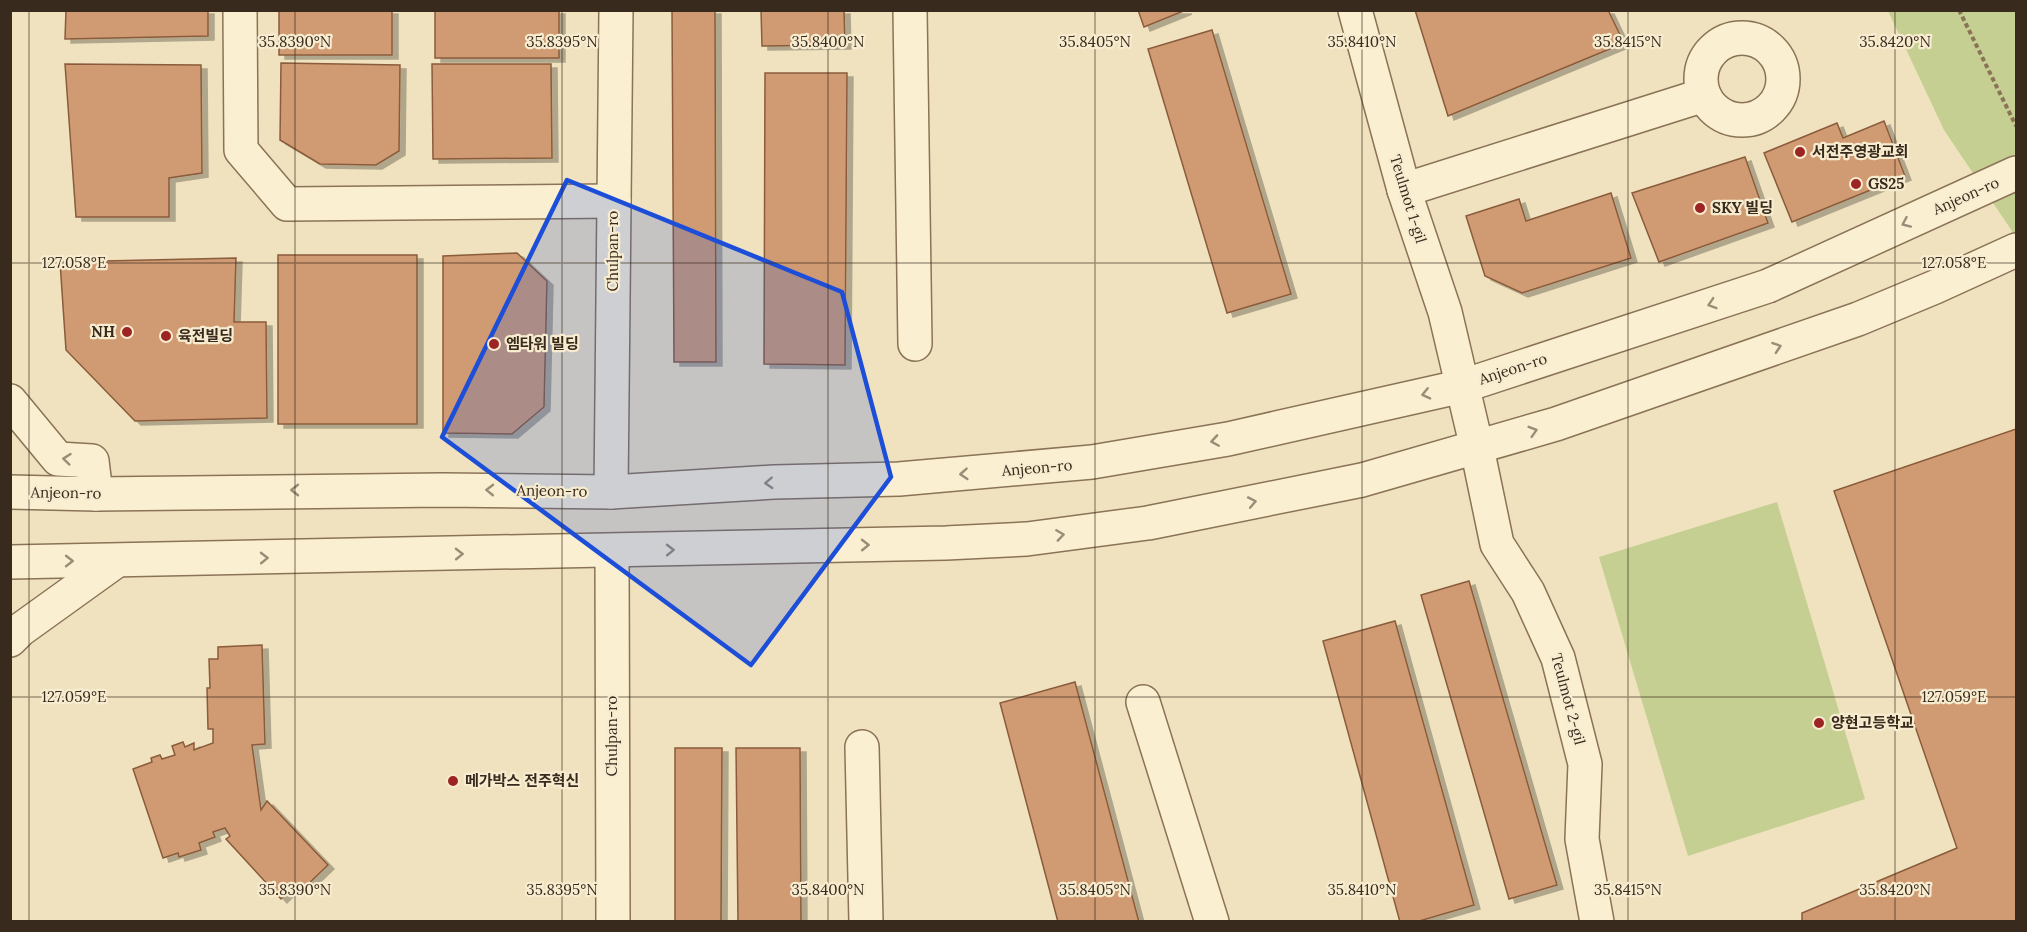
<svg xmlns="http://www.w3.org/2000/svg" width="2027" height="932" font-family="Lora,'Noto Sans KR',serif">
<defs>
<filter id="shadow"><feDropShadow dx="6" dy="4" stdDeviation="0" flood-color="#0004"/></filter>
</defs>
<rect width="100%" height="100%" fill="#f0e2bf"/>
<!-- green -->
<g fill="#c6cf92">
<path d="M1888,11H2016V237L1944,130Z"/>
<path d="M1777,502L1865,799L1688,856L1599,557Z"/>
</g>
<!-- building -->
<g fill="#d09b73" stroke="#8a5c3b" stroke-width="1.5" filter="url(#shadow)">
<path d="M66,10H208V36L65,39Z"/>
<rect x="279" y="10" width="113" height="45"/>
<rect x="435" y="10" width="124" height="48"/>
<path d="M672,10H715L716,362H674Z"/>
<path d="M761,10H844L845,45L762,46Z"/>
<path d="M1138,10H1186L1144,27Z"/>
<path d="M1415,10H1608L1624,43L1448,116Z"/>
<path d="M1212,30L1291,294L1227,313L1148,49Z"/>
<path d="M281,63L400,65L399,151L376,165L320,164L280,140Z"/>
<path d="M65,64L201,65L202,173L169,178V217H76Z"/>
<path d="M432,64H551L552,158L433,159Z"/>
<path d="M765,73H847L845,365L764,364Z"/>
<path d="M1884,121L1905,176L1792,222L1764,153L1837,123L1843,138Z"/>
<path d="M1745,157L1768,223L1659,262L1632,193Z"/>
<path d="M1611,193L1631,258L1522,293L1485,276L1466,216L1519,199L1526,221Z"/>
<path d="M517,253L547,281L544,407L512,434L443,433V256Z"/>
<rect x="278" y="255" width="139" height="169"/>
<path d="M236,258L234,322H266L267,418L135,421L66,350L60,262Z"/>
<path d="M2016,429V922H1802V913L1957,848L1834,491Z"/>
<path d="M1469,581L1557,885L1509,899L1421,595Z"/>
<path d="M1395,621L1474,905L1416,922H1400L1323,641Z"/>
<path d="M262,645L265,744L252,745L261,810L267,801L328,865L302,890L296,884L281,899L226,839L230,836L225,828L213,832L215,837L199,843L201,850L179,857L178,853L163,858L133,769L152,762L151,758L160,755L162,759L175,755L172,746L183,742L185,747L194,743V750L213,743V729H208L207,688H210L209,659H218V647Z"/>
<path d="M1075,682L1139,922H1058L1000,703Z"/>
<path d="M675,748H722L721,922H675Z"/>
<path d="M736,748H800L801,922H738Z"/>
</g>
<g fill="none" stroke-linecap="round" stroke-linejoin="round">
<defs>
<g id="minor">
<path d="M240,10L241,150L287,204L614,201"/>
<path d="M910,10L915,344"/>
<path d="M1355,10L1404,190L1445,312L1477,448L1497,544L1528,592L1558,658L1585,764L1582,839L1597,922"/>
<circle cx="1742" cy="79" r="41"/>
<path d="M1404,190L1704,95"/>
<path d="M10,401L58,459L92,461L96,494"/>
<path d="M10,492L96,494L442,490L611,492L774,482L899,479L1092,462L1228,439L1463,386L1768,286L2016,173"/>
<path d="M611,492L616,10"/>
<path d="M612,551L613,922"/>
<path d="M10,562L946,543L1027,539L1148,523L1362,480L1556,424L1858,319L1935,287L2016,250"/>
<path d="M10,640L20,630L116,561"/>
<path d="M1143,702L1212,922"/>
<path d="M862,747L866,922"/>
</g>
</defs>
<!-- minor casing -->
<use href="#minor" stroke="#8a7356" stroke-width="36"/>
<!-- path -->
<path stroke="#8a7356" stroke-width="4" stroke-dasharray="4.5 3" stroke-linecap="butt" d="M1959,10L2016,126"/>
<!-- minor -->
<use href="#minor" stroke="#fbefd2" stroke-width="33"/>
</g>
<!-- one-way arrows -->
<defs><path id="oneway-chevron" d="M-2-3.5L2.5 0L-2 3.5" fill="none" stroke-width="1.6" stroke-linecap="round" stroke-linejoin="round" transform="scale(1.5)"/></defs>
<g stroke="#9a8c77">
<use href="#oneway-chevron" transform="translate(1906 223) rotate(156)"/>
<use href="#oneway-chevron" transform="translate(1712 304) rotate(162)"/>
<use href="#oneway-chevron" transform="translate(1777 347) rotate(-19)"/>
<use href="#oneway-chevron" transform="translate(1426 394) rotate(167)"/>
<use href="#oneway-chevron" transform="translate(1533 431) rotate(-17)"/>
<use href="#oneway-chevron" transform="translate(1215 441) rotate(171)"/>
<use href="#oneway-chevron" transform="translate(67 459) rotate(-174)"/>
<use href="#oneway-chevron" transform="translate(964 474) rotate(176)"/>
<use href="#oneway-chevron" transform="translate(769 483) rotate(177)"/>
<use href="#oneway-chevron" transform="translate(295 490) rotate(180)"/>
<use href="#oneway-chevron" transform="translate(490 490) rotate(-179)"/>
<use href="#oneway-chevron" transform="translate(1252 502) rotate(-11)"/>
<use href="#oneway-chevron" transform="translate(1060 535) rotate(-8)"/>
<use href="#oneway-chevron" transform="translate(865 545) rotate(-1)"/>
<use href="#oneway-chevron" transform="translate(670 550) rotate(-1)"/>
<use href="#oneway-chevron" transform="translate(459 554) rotate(-1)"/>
<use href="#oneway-chevron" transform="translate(264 558) rotate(-1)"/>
<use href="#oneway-chevron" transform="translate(69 561)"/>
</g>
<!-- marked area -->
<path fill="#1d4ed8" fill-opacity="0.2" stroke="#1d4ed8" stroke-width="4.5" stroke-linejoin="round" d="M567,180L842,292L891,477L751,665L442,437Z"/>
<!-- ticks -->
<path fill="none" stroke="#382a1c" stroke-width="1.5" stroke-opacity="0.45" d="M29,10V922M295,10V922M562,10V922M828,10V922M1095,10V922M1362,10V922M1628,10V922M1895,10V922M10,263H2016M10,697H2016"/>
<!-- markers -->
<g fill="#9c2423" stroke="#f7eccf" stroke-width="2">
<circle cx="1800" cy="152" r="6"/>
<circle cx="1856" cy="184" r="6"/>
<circle cx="1700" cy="208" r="6"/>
<circle cx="127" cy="332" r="6"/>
<circle cx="166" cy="336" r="6"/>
<circle cx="494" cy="344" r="6"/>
<circle cx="1819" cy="723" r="6"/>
<circle cx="453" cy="781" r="6"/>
</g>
<g text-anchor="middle" stroke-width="4.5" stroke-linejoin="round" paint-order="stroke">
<!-- poi labels -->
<g font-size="15" font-weight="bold" fill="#382a1c" stroke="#f7eccf" text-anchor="start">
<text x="1812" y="157">서전주영광교회</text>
<text x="1868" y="189">GS25</text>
<text x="1712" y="213">SKY 빌딩</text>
<text x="115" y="337" text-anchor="end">NH</text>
<text x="178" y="341">육전빌딩</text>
<text x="506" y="349">엠타워 빌딩</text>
<text x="1831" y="728">양현고등학교</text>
<text x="465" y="786">메가박스 전주혁신</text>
</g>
<!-- street labels -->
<g font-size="15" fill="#382a1c" stroke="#f7eccf">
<text transform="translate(1966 196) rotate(-24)" y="5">Anjeon-ro</text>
<text transform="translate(1408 199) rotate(73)" y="5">Teulmot 1-gil</text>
<text transform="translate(613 251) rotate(-90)" y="5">Chulpan-ro</text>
<text transform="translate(1513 369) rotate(-18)" y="5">Anjeon-ro</text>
<text transform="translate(1037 468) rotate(-5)" y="5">Anjeon-ro</text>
<text transform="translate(552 491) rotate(1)" y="5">Anjeon-ro</text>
<text transform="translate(66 493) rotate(1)" y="5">Anjeon-ro</text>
<text transform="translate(1568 699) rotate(75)" y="5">Teulmot 2-gil</text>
<text transform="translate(612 736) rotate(-90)" y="5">Chulpan-ro</text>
</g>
</g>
<g font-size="15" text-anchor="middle" fill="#382a1c" stroke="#f7eccf" stroke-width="4.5" stroke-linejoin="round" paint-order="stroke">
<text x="295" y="47">35.8390°N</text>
<text x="562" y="47">35.8395°N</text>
<text x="828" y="47">35.8400°N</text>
<text x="1095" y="47">35.8405°N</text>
<text x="1362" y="47">35.8410°N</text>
<text x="1628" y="47">35.8415°N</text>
<text x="1895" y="47">35.8420°N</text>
<text x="1954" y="268">127.058°E</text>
<text x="74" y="268">127.058°E</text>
<text x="1954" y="702">127.059°E</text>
<text x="74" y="702">127.059°E</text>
<text x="295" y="895">35.8390°N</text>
<text x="562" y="895">35.8395°N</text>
<text x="828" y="895">35.8400°N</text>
<text x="1095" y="895">35.8405°N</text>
<text x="1362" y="895">35.8410°N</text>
<text x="1628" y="895">35.8415°N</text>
<text x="1895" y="895">35.8420°N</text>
</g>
<!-- border -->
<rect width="2027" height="932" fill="none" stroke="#382a1c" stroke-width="24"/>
</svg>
